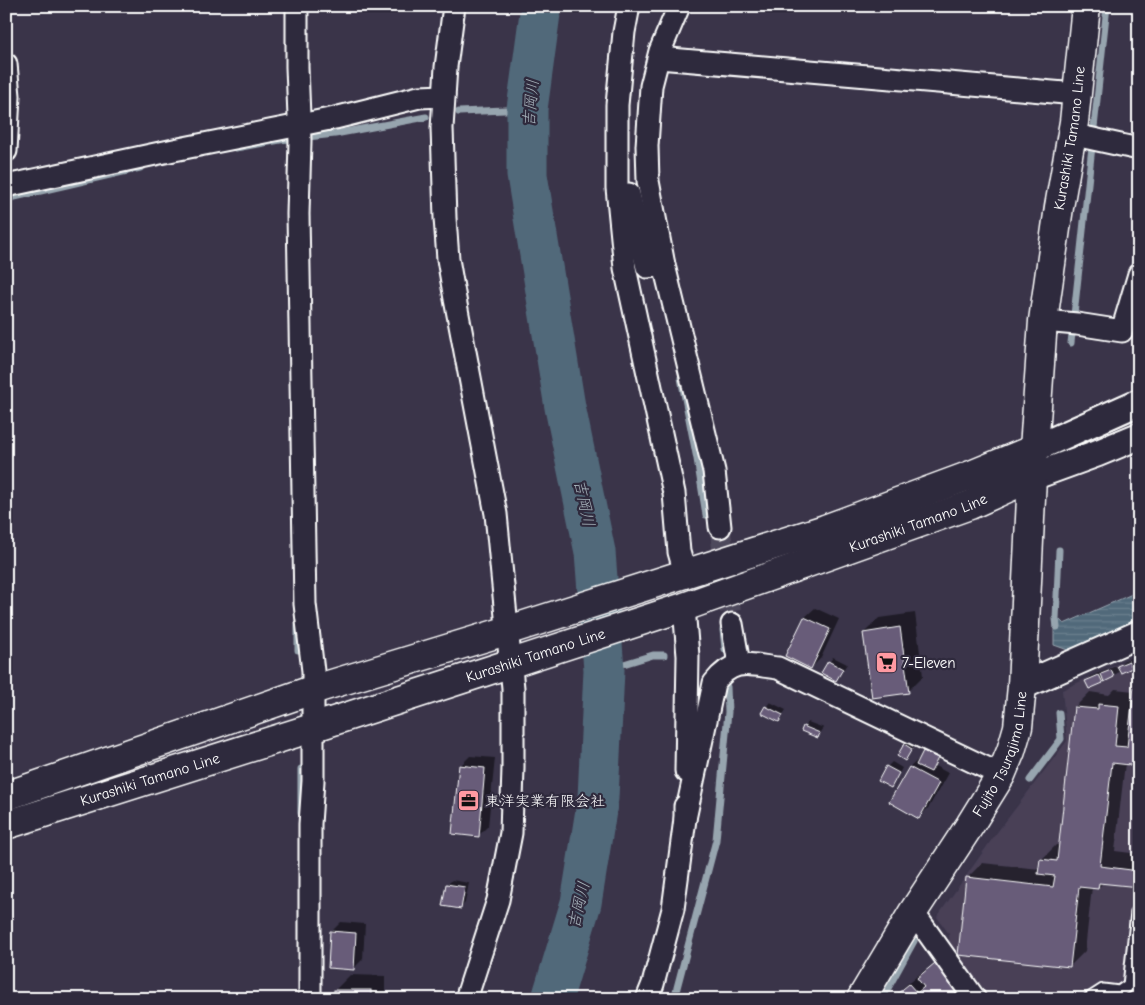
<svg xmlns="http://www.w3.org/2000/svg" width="1145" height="1005" font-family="'Comic Neue','Klee One',sans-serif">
<defs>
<pattern id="water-rules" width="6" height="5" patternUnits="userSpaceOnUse" patternTransform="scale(1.25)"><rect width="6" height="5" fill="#51697a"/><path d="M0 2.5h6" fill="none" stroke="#6b808e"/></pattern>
</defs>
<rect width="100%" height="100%" fill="#3a3449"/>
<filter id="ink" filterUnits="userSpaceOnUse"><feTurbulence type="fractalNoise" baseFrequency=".02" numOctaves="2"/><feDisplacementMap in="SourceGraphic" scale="10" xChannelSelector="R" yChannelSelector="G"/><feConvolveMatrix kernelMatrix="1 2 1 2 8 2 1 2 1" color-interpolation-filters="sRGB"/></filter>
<g filter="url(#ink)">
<!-- built -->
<g fill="#484057">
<path d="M1139,654V688L1134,687L1127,747L1115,746L1119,706L1099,704L1098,709L1074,707L1057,861L1039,859L1038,874L1055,876L1053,887L966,877L958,955L1070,967L1079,887L1098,889L1099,883L1139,887V999H984L950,950L949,934L937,917L995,835L1067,741L1062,690Z"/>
<path d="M1112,763L1139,766V871L1100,866Z"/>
</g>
<!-- water -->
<path fill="url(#water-rules)" stroke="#97a5af" d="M1139,591V618L1068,650L1054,645V618H1058L1064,624Z"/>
<!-- shadow -->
<g fill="#0007">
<path d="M815,608L839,619L821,658L811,668L787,656L805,617Z"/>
<path d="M915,613L923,676L908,691L864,633L879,618Z"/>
<path d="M833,657L847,664L836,680L823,672Z"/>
<path d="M1133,657L1136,662L1131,667L1121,671L1102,682L1087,681L1091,676L1116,666H1119L1123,661Z"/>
<path d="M1139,684V765L1125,763L1115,851L1139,854V886L1104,882L1098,888L1092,887L1085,951L1070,966L967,878L982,863L1040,869L1041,860L1056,845H1060L1075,707L1090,692L1109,695L1115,689L1134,691L1135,688Z"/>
<path d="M770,702L786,710L779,720L766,707Z"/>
<path d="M808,722L824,728L818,736L804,727Z"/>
<path d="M909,741L916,744L904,759L905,745Z"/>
<path d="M929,747L941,753L935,766L948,773L929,807L919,817L891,801L910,767L920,758H921Z"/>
<path d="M470,756L495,758L488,826L478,836L460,766Z"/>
<path d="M892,762L902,768L895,781L890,786L887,767Z"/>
<path d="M452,880L469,883L465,903L460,908L447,885Z"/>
<path d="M341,922L365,924L363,959L353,969L331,932Z"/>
<path d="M951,949L983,988L975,996L893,999L907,984L925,970L926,971Z"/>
<path d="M350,975L385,976V999H328L335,993V990Z"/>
</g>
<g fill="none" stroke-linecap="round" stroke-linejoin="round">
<!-- stream -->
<g stroke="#97a5af" stroke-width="7">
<path d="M459,112L527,109"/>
<path d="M236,148L280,140L335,134L426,117"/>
<path d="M6,199L140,168"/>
<path d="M1132,273L1139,250"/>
<path d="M1071,343L1107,6"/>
<path d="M681,378L697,459L706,515"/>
<path d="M298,625V650"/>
<path d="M1057,627L1056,619L1059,550"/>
<path d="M723,630L725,649"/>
<path d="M604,670L653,655H664"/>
<path d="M1030,780L1061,739L1059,713"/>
<path d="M301,813V769"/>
<path d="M674,999L716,840L728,712L727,687"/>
<path d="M882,999L914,941"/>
</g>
<!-- river -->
<path stroke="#51697a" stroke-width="41" d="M541,6L527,109V175L565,407L595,552L604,670L598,798L581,903L552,999"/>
</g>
<!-- building -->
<g fill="#675c79" stroke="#fff">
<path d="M804,617L830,629L811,669L785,656Z"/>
<path d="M900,627L909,693L872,698L863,633Z"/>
<path d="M828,661L843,669L836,681L821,673Z"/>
<path d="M1129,661L1132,668L1121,673L1117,666Z"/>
<path d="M1111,670L1114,677L1104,682L1101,674Z"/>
<path d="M1099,675L1103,683L1089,689L1085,681Z"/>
<path d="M1134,687L1139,688V766L1112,763L1100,866L1139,871V887L1099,883L1098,889L1079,887L1070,967L958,955L966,877L1053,887L1055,876L1038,874L1040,859L1057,861L1074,707L1098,709V704L1119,706L1115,746L1127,747Z"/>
<path d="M765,706L783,715L779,722L761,713Z"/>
<path d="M803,726L820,733L818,738L801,731Z"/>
<path d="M904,744L912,749L905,761L897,756Z"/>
<path d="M923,751L938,758L931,772L916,765Z"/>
<path d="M459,765L485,768L479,837L452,834Z"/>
<path d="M886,766L899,773L891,788L878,781Z"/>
<path d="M909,767L939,783L919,819L889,802Z"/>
<path d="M446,884L465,887L461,909L442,906Z"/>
<path d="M330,931L356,933L354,970L328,968Z"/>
<path d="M935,963L964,999H891L909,984L917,993L924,987L917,978Z"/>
<rect x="334" y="990" width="37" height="9"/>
</g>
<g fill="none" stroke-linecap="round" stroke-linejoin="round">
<!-- minor-tunnel -->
<path stroke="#4e485b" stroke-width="21" stroke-dasharray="21 11" stroke-linecap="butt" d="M720,527L732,624"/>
<defs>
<path id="service" d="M1089,999L1103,990L1119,992L1129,985L1137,912"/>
<g id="minor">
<path d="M297,6V67L300,141L298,214L305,604L313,671V781L310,824V999"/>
<path d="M454,6L446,67L442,128L445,218L448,259L455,299L496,514L513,688V768L511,833L498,900L466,999"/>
<path d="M629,6L624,32L617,105V188L625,268L674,493L679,552L685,573"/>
<path d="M679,6L660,51L651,86L647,146L648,181L664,265L714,471L720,527"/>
<path d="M659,58L1076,94"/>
<path d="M6,64L9,96L6,151"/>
<path d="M1084,137L1139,149"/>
<path d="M6,186L174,150L335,118L419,97L444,96"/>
<path d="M629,194L647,267L664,265"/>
<path d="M1043,321L1077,324L1122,331L1139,274"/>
<path d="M684,607L688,656L686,771"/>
<path d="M732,624L739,664"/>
<path d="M685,819L714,683C734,657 749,665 778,668L1001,775"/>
<path d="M913,912L975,999"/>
<path d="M647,999L653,984L673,909L685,819V806"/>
</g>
<g id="tertiary">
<path d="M1034,449L1139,402"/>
<path d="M1032,477L1098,453L1139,436"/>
<path d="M1022,686L1139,634"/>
</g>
<g id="secondary">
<path id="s1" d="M861,999L913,912L970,825L1001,775L1011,751L1018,727L1022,686L1032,477"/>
</g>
<g id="primary">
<path d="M6,796L312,690L509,630L825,529L971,475L1034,449"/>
<path id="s2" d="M6,825L312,728L684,607L970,505L1032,477L1043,321L1059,207L1074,122L1086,6"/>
</g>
</defs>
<!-- service casing -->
<use href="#service" stroke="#fff" stroke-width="15"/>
<!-- minor casing -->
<use href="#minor" stroke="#fff" stroke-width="25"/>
<!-- tertiary casing -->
<use href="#tertiary" stroke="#fff" stroke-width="30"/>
<!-- secondary casing -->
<use href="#secondary" stroke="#fff" stroke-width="31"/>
<!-- primary casing -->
<use href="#primary" stroke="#fff" stroke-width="31"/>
<!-- service -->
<use href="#service" stroke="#2f2a3d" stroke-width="11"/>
<!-- minor -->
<use href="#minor" stroke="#2f2a3d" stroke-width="21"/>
<!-- tertiary -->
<use href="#tertiary" stroke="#2f2a3d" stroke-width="26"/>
<!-- secondary -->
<use href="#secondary" stroke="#2f2a3d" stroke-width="28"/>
<!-- primary -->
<use href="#primary" stroke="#2f2a3d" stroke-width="28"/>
</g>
</g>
<!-- icons -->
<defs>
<symbol id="supermarket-square" viewBox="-11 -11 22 22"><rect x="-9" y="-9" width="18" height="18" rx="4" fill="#ff9aa2" stroke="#2f2a3d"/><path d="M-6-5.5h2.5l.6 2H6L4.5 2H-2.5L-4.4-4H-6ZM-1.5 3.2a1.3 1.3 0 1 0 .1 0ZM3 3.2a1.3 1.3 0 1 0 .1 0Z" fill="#111"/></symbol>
<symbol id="office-square" viewBox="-11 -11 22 22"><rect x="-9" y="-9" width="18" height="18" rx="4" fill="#ff9aa2" stroke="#2f2a3d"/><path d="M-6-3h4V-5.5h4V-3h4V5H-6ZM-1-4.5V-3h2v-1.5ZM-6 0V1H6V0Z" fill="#111"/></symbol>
</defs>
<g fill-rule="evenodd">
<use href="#supermarket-square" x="874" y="650" width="25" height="25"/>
<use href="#office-square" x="456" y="788" width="25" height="25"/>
</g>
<g text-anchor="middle" stroke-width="4.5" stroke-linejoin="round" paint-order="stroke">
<!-- street labels -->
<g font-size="15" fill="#fff" stroke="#2f2a3d">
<text dy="5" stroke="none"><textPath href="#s2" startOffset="1425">Kurashiki Tamano Line</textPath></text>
<text dy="5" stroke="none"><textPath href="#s2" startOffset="961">Kurashiki Tamano Line</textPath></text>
<text dy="5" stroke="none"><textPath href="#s2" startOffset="556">Kurashiki Tamano Line</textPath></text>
<text dy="5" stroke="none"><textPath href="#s1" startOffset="284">Fujito Tsurajima Line</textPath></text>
<text dy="5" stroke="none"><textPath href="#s2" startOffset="151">Kurashiki Tamano Line</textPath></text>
</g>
<!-- poi labels -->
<g font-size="15" fill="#fff" stroke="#2f2a3d" text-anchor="start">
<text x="902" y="668">7-Eleven</text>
<text x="485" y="806">東洋実業有限会社</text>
</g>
<!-- water labels -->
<g font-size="16" font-style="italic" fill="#a8b4bc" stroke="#2f2a3d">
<text transform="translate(530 103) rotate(-85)" y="6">吉岡川</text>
<text transform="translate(585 503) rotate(78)" y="6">吉岡川</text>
<text transform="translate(578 905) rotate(-77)" y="6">吉岡川</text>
</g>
</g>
<!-- margin -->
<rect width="1145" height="1005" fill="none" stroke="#2f2a3d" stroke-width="25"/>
<rect x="12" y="12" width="1120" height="980" fill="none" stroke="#fff" stroke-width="2" filter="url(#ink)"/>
</svg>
